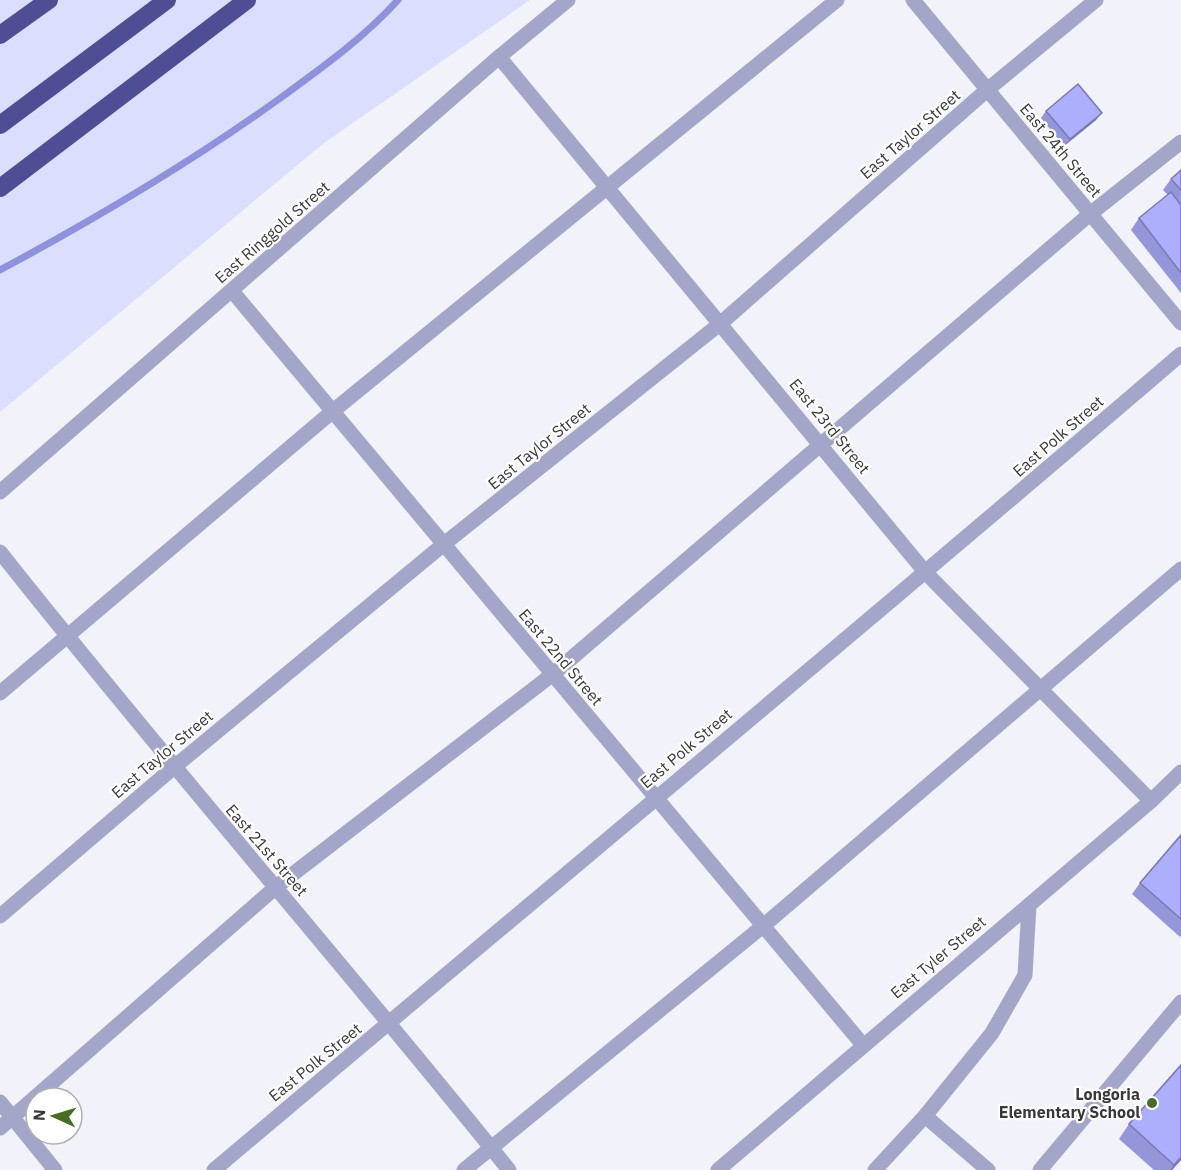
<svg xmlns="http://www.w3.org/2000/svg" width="1181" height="1170" font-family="'IBM Plex Sans',sans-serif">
<rect width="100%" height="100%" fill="#f1f2fa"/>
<!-- green -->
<path fill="#dcdefe" d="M0,0H530L324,143L0,412Z"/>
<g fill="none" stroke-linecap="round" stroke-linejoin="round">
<!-- stream -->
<path stroke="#9091dd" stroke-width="7" d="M0,270C97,218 190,163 279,99C320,69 364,38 398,0"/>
<!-- minor -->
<g stroke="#a4a6c9" stroke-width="15">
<path d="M913,0L1181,323"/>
<path d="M499,57L926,573L1151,801"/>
<path d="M232,291L863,1045"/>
<path d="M0,492L499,57L568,0"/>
<path d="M0,552C166,762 342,962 509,1170"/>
<path d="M0,693L333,411L837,0"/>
<path d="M0,916L173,768L444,544L721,323L987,90L1096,0"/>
<path d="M0,1102L55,1170"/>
<path d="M925,1116L988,1170"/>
<path d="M0,1128L276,887L553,674L1090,214L1181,142"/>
<path d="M214,1170C536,898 861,629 1181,354"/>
<path d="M464,1170L763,926L1181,569"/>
<path d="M718,1170L1151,801L1181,772"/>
<path d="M875,1170L925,1116L992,1033L1025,975L1029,905"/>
<path d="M1040,1170L1181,1002"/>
</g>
<!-- highway -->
<g stroke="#4f4d93" stroke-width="18">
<path d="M0,35L49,0"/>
<path d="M0,125L167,0"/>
<path d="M0,188L247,0"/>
</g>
</g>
<!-- wall -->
<g fill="#9596da">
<path d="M1046,111L1096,120L1064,146L1041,118Z"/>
<path d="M1181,170V293L1131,230L1139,218L1168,195L1163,190L1171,179Z"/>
<path d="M1181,835V936L1180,937L1132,894L1140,883Z"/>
<path d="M1129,1124L1181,1160L1172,1170H1154L1119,1139Z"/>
</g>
<!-- shaded-wall -->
<g fill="#797ab1">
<path d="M1102,113L1096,120L1064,146L1070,139Z"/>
<path d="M1181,1157V1160L1172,1170H1170Z"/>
</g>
<!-- building -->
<g fill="#adaffd" stroke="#797ab1" stroke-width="1.5">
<path d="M1078,84L1102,113L1070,139L1046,111Z"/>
<path d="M1181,170V190L1171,179Z"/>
<path d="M1171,192L1181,205V273L1139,218Z"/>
<path d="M1181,835V919L1140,883Z"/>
<path d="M1181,1065V1157L1174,1165L1129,1124Z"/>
</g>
<!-- markers -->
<circle fill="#486c25" stroke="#fff" stroke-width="2" cx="1152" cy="1103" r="6"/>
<g text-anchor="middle" stroke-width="4.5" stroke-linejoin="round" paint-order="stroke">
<!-- street labels -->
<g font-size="16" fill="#38383c" stroke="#fff">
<text transform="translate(910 134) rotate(-41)" y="6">East Taylor Street</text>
<text transform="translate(1061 150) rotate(50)" y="6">East 24th Street</text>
<text transform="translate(272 232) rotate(-41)" y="6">East Ringgold Street</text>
<text transform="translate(830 426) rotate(51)" y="6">East 23rd Street</text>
<text transform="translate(1058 436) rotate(-41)" y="6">East Polk Street</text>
<text transform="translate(539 446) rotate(-39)" y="6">East Taylor Street</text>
<text transform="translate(561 657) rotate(50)" y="6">East 22nd Street</text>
<text transform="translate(686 748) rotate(-40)" y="6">East Polk Street</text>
<text transform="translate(162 754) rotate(-40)" y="6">East Taylor Street</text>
<text transform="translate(267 850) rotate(49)" y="6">East 21st Street</text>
<text transform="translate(938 957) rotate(-40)" y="6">East Tyler Street</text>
<text transform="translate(315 1062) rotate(-39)" y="6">East Polk Street</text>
</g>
<!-- poi labels -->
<g font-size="16" font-weight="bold" fill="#38383c" stroke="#fff" text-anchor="end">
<text x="1140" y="1100">Longoria<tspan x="1140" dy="18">Elementary School</tspan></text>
</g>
</g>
<!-- north arrow -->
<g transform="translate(54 1116) rotate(274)"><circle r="28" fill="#ffffff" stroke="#afafb1" stroke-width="1.5"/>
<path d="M0-4.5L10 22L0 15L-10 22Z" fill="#486c25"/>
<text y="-9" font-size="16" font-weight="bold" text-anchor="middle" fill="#38383c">N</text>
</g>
</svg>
